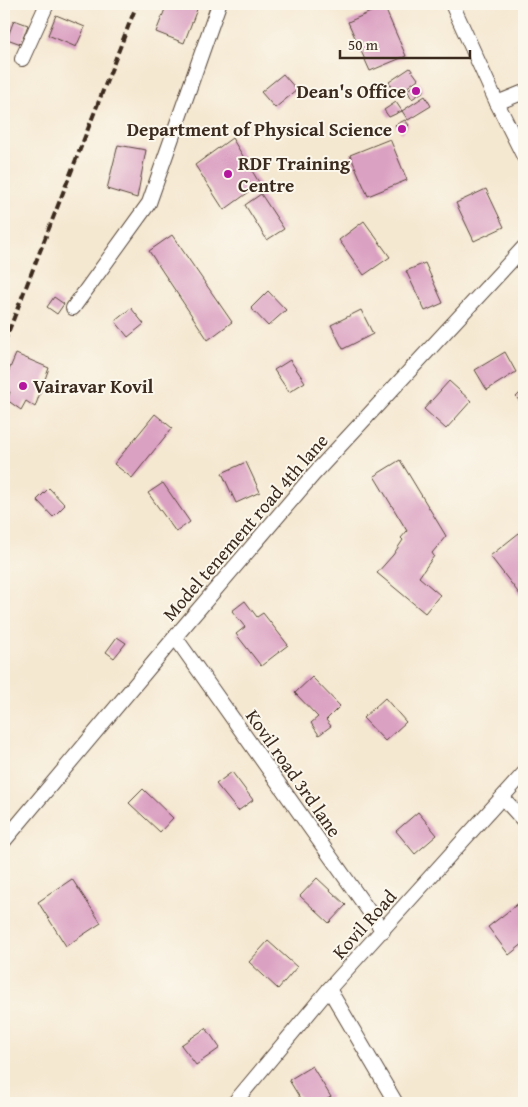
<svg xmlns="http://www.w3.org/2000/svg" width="528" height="1107" font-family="'Gentium Book Plus',serif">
<rect width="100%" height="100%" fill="#fbf7ec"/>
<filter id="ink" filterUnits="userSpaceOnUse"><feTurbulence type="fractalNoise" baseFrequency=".02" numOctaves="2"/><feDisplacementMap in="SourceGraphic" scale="10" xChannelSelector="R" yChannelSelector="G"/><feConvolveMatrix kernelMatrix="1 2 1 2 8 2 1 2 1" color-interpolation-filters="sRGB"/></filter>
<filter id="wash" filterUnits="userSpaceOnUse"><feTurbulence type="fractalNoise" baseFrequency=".0096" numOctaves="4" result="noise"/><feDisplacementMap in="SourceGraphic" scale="20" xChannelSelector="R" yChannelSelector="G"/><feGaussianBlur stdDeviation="1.12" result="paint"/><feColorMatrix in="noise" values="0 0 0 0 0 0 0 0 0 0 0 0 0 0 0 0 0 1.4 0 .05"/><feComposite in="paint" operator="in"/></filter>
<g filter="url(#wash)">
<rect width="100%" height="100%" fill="#f5e8d1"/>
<g id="blocks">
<!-- building -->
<g fill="#dba1c2">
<path d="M167,4H199L184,43L156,32Z"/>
<path d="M384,6L406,56L370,71L348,22Z"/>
<path d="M56,15L85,27L76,47L48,35Z"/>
<path d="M14,20L28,25L21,44L7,39Z"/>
<path d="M410,68L418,79L397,95L389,82Z"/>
<path d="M283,74L297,90L275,108L261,92Z"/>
<path d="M420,82L424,91L412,99L407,90Z"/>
<path d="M425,96L431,106L408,120L402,111L389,117L384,110L396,102L402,111Z"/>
<path d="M405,120L409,125L402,133L395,125Z"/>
<path d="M232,138L260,184L224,210L195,165Z"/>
<path d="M390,139L407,180L368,196L350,155Z"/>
<path d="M118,145L146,150L137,198L107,189Z"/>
<path d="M486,189L504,227L474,241L456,203Z"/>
<path d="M261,194L284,229L267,240L245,205Z"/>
<path d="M364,221L390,257L364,275L339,240Z"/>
<path d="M172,235L232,322L208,340L149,251Z"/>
<path d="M425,263L443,303L425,311L406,271Z"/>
<path d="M268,291L286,310L268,326L251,308Z"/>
<path d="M54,297L64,304L57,314L47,307Z"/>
<path d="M131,308L144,324L128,337L115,321Z"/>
<path d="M361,310L373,334L343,349L331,325Z"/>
<path d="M505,352L516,372L487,390L475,370Z"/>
<path d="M16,354L49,368L35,407L26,401L21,410L7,400L10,392L4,390V382Z"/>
<path d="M290,360L305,382L289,392L274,370Z"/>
<path d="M449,381L471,401L446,429L424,409Z"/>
<path d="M524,389V406L516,397Z"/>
<path d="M155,414L172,428L132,478L114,464Z"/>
<path d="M400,460L446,536L432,553L434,556L419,577L440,595L425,613L377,573L393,555L403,540L401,538L407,531L374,476Z"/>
<path d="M246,462L260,492L236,503L222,473Z"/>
<path d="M163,483L190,522L176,532L148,493Z"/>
<path d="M49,488L65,505L53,517L37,500Z"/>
<path d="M524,529V600L490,556Z"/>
<path d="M245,601L257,617L263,613L288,645L261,666L236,634L245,627L232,611Z"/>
<path d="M117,637L126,643L114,658L106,652Z"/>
<path d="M312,677L340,706L326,720L331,726L319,735L311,723L318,717L295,693Z"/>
<path d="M385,698L406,722L385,741L363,718Z"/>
<path d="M232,772L253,800L238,811L216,784Z"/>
<path d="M143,789L173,818L160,832L129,803Z"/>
<path d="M418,812L437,835L415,854L396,831Z"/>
<path d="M317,878L346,905L329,923L300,896Z"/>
<path d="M72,879L101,923L66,946L38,902Z"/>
<path d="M524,899V943L509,955L488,927Z"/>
<path d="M268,941L297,967L278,989L249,962Z"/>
<path d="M206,1028L220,1048L196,1065L181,1045Z"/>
<path d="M312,1066L331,1097L320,1103H303L289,1080Z"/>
</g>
</g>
</g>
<g filter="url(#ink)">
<use href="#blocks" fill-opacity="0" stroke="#574639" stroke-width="1"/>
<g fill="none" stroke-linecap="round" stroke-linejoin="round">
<defs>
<g id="minor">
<path d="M452,4L497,103L524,157"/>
<path d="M22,59L47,4"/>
<path d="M497,103L524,92"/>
<path d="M73,308L149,203L219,4"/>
<path d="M175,637L383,931"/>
<path d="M503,798L524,821"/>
<path d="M4,841L175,637L313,475L524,247"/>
<path d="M329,989L396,1103"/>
<path d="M234,1103L329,989L524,773"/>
</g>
</defs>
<!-- minor casing -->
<use href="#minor" stroke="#574639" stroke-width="16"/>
<!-- minor -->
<use href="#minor" stroke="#fff" stroke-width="14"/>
<!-- rail -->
<path stroke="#3b2a1e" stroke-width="4" stroke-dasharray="8 4" stroke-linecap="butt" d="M4,343L137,4"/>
</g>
</g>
<!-- markers -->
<g fill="#b5179e" stroke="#fbf7ec" stroke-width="2">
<circle cx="416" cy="91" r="5"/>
<circle cx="402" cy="129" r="5"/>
<circle cx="228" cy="174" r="5"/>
<circle cx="23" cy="386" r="5"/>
</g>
<g text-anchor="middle" stroke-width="4" stroke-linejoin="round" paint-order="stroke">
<!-- poi labels -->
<g font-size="19" font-weight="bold" fill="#3b2a1e" stroke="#fbf7ec" text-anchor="end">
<text x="406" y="98">Dean's Office</text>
<text x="392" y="136">Department of Physical Science</text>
<text x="238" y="170" text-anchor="start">RDF Training<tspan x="238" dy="22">Centre</tspan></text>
<text x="33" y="393" text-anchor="start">Vairavar Kovil</text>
</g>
<!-- street labels -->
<g font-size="19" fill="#3b2a1e" stroke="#fbf7ec">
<text transform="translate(245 527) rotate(-49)" y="7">Model tenement road 4th lane</text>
<text transform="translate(294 773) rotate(55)" y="7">Kovil road 3rd lane</text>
<text transform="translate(364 924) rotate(-48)" y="7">Kovil Road</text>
</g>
</g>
<!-- margin -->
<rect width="528" height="1107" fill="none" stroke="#fbf7ec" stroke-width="20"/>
<!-- scale -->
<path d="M340 50v8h130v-8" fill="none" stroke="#3b2a1e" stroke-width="2.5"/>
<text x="348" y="50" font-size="15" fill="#3b2a1e" stroke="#fbf7ec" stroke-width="4" paint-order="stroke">50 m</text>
</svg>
